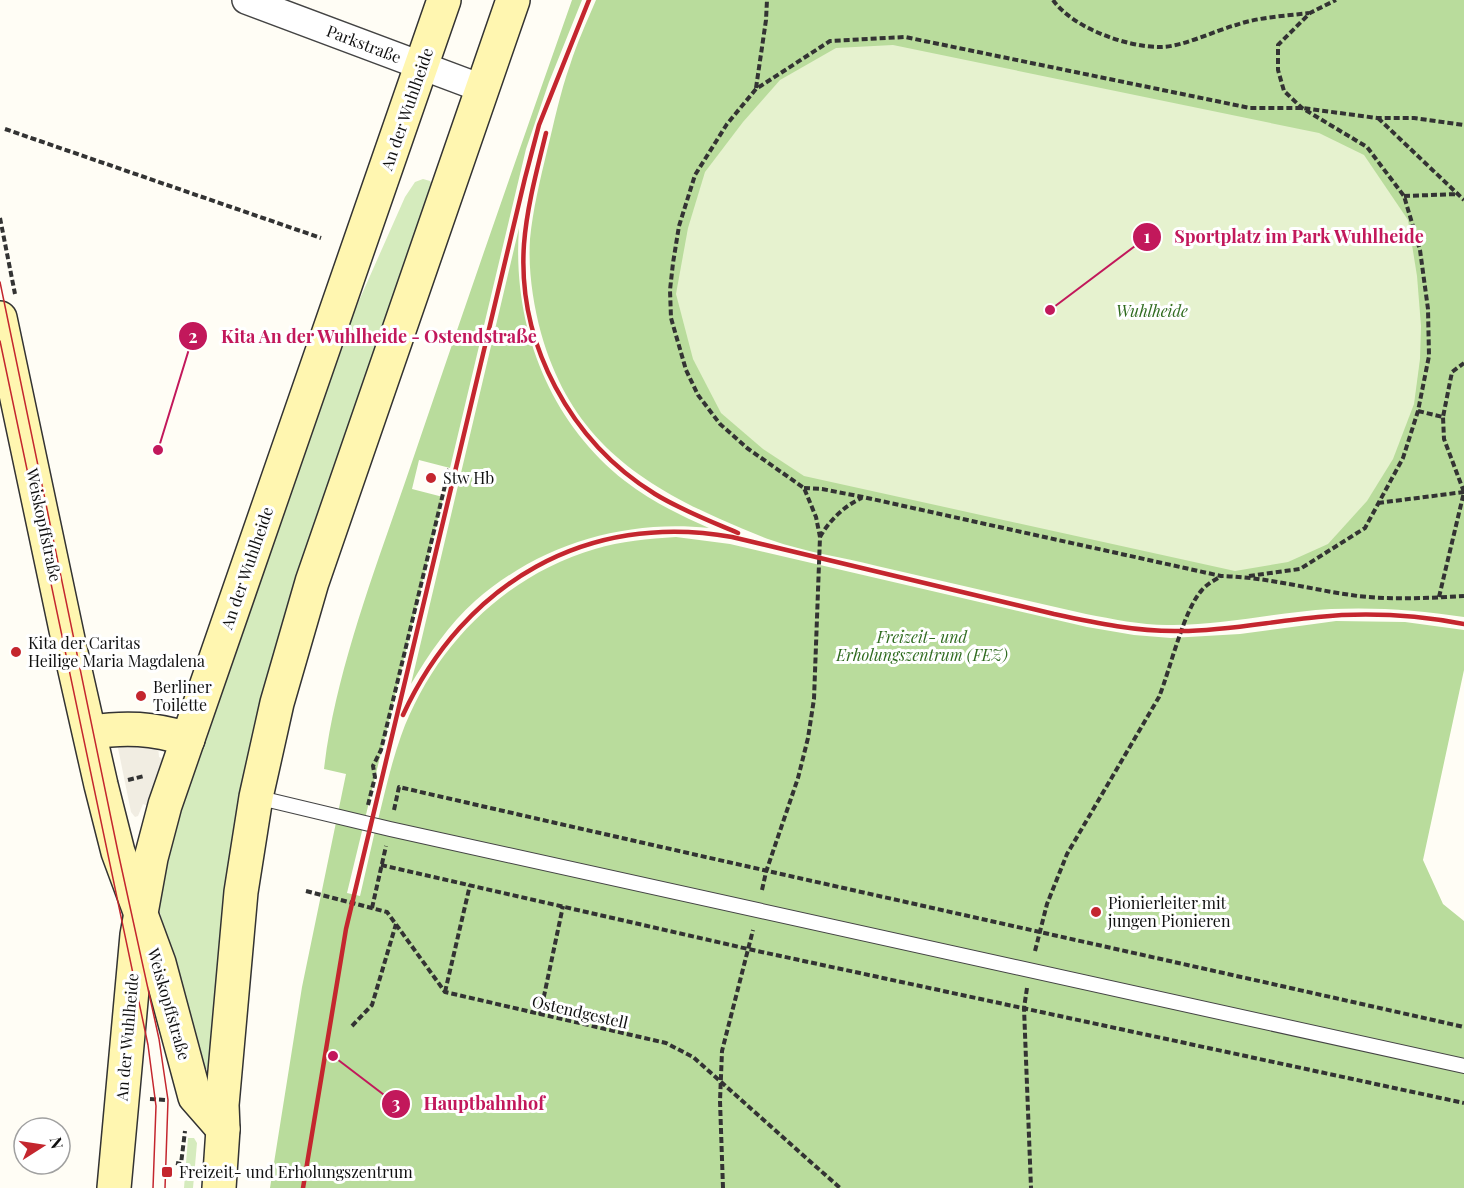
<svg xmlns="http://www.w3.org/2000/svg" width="1464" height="1188" font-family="'Playfair Display',serif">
<rect width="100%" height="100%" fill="#fffdf5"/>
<!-- green -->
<g fill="#d5ebbd">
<path d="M423,179L430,181L433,186L226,894L208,1067L207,1069H203L199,1063L158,905L172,838L200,746L350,321L405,197L415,182Z"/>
<path d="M188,1138H194L197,1143L193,1188H184Z"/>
</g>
<!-- forest -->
<g fill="#b9dc9c">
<path d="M572,0H582L549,82L526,149L450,468L419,460L412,489L443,497L347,893L360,896L375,831L1464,1072V1188H270L302,987L346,774L324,769C336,667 380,557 413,459C465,306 518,153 572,0Z"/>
<path d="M596,0H1464V617C1420,610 1376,607 1331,609C1276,612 1223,626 1167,625C1140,625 1113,619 1086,614C1016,598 947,582 877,566C842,557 805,552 771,540C754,534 737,526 720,519C630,479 569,432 541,333C533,303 528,270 530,239C533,209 540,180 547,151C554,123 560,93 570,65C577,43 587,21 596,0Z"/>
<path d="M519,228C512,325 548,420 625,481C650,501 680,515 709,528C625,519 540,544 475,601C449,624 429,654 411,684Z"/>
<path d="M676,537L730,544L1087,627L1134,635L1171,638L1240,634L1336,621L1405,622L1464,630V670L1423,860L1443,904L1464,921V1059L378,820C385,792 391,764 401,736C433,648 503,576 595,549C621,541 648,539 676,537Z"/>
</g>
<!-- pitch -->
<path fill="#e6f2cf" d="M893,45L1319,133L1364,155L1408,220L1417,276L1421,326L1420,359L1414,404L1393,459L1367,501L1328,544L1288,562L1235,571L804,476L763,449L721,413L693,359L676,294L688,228L705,172L743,122L780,80L836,48Z"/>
<!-- plaza -->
<path fill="#f1ede2" d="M119,744L158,746L159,757L166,760L151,807L143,804L138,816L135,817L131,812L118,748Z"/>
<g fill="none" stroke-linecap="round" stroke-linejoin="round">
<defs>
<path id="lane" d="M256,797L390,829L1464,1066"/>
<path id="street" d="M246,0L481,88"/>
<g id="secondary">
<path d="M0,318L69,644L101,785L118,852L159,963L195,1097L223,1129"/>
<path d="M90,732C127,727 151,728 188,739"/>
<path d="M114,1188L137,935L151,858L165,805L444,0"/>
<path d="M219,1188L223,1129L222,1105L241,892L256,797L277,703L312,582L513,0"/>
</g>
</defs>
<!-- lane casing -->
<use href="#lane" stroke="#444" stroke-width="16"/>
<!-- street casing -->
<use href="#street" stroke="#444" stroke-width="30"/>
<!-- secondary casing -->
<use href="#secondary" stroke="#333" stroke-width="36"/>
<!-- path -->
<g stroke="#333" stroke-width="4" stroke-dasharray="6 3" stroke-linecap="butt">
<path d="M1053,0C1073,28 1126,47 1160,47C1183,47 1214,31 1236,25C1259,17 1285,16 1309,13"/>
<path d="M756,88L766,20L767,0"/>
<path d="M1378,118L1464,200"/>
<path d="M5,129L321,238"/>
<path d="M1404,196L1459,194"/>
<path d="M0,218L15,294"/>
<path d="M1418,411L1443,417L1452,372L1464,363"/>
<path d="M804,488L822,489L863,497L1221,576C1268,577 1312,590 1358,596C1393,600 1429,598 1464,596"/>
<path d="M1378,503L1464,492"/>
<path d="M820,537C829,521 845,505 862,498"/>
<path d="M1249,576L1300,569L1365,528L1403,458L1418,411L1429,356L1428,309L1420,250L1404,196L1367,147L1302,108L1284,91L1278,70V45L1310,13L1336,0"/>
<path d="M1439,597L1464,492L1444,439L1443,417"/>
<path d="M128,780L144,776"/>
<path d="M368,805L375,777L373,766L381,750L449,469"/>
<path d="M394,810L399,787C754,869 1109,947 1464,1027"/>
<path d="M381,865L748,949L1464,1103"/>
<path d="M762,890L766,872L798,778L808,738L814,699L820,537L816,517L804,488L747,448L720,424L698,395L686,370L671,318L670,290L673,263L679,226L695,175L727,124L756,89L830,41L905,37L1250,108H1302L1377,118H1414L1464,125"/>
<path d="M306,891L387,912L445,992L666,1043L693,1057L840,1188"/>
<path d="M372,908L386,846"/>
<path d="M1035,951L1047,904L1067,854L1159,697C1170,670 1184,609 1202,590C1207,584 1215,580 1221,576"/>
<path d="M1027,988L1024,1008L1031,1188"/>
<path d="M445,992L470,885"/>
<path d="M540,1015L563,906"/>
<path d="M352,1026L372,1005L396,924"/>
<path d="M150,1099L166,1100"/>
<path d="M176,1163L181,1164L185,1131"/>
<path d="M723,1188L720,1101L722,1051L753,930"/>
</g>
<!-- lane -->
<use href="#lane" stroke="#fff" stroke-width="14"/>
<!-- street -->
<use href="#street" stroke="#fff" stroke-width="27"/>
<!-- secondary -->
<use href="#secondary" stroke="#fff6b0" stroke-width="33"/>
<!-- tram -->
<g stroke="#c4262e" stroke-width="1.5">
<path d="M0,282L118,852L159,1039L168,1100L165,1188"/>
<path d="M0,341L148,1045L156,1106L153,1188"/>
</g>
<!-- rail -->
<g stroke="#c4262e" stroke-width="4.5">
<path d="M546,133C537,170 527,206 524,244C517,344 571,442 655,494C681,510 710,521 738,533"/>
<path d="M403,715C464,583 587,511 732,537L1054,614C1096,623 1138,632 1181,631C1227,631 1272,621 1318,617C1367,612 1416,615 1464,624"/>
<path d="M303,1188L346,929L525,178L539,125L589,0"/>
</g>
</g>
<!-- markers -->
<g fill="#c4262e" stroke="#fff" stroke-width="2">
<circle cx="431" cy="478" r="6"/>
<circle cx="16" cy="652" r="6"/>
<circle cx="141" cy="696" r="6"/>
<circle cx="1096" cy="912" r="6"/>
<rect x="161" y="1166" width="12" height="12" rx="3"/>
</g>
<g text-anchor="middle" stroke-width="6" stroke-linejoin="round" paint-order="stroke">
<!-- street labels -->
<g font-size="16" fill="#111" stroke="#fff">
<text transform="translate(364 44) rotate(21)" y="6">Parkstraße</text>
<text transform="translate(407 109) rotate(-71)" y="6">An der Wuhlheide</text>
<text transform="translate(44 525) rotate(78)" y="6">Weiskopffstraße</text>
<text transform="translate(247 568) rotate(-71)" y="6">An der Wuhlheide</text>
<text transform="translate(169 1004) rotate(74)" y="6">Weiskopffstraße</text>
<text transform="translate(580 1012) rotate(13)" y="6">Ostendgestell</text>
<text transform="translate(127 1037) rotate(-85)" y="6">An der Wuhlheide</text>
</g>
<!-- park labels -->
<g font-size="16" font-style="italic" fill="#2f6b1f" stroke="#fff">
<text x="1152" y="317">Wuhlheide</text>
<text x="922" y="643">Freizeit- und<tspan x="922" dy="18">Erholungszentrum (FEZ)</tspan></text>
</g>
<!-- poi labels -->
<g font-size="16" fill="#111" stroke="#fff" text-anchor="start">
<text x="443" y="484">Stw Hb</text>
<text x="28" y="649">Kita der Caritas<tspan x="28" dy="18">Heilige Maria Magdalena</tspan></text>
<text x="153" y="693">Berliner<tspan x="153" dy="18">Toilette</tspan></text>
<text x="1108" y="909">Pionierleiter mit<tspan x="1108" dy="18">jungen Pionieren</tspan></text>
<text x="179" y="1178">Freizeit- und Erholungszentrum</text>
</g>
</g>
<!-- callouts -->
<path fill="none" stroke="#c2185b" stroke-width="2" d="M1050 310L1147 237M158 450L193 336M333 1056L396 1104"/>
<g fill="#c2185b" stroke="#fff" stroke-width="2">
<circle cx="1050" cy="310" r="6"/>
<circle cx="158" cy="450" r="6"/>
<circle cx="333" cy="1056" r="6"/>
<circle cx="1147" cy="237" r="15"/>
<circle cx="193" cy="336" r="15"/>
<circle cx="396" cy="1104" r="15"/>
</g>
<g font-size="18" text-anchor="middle" font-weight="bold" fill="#fff">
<text x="1147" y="243">1</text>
<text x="193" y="343">2</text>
<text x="396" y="1110">3</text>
</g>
<g font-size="18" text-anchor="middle" font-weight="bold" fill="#c2185b" stroke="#fff" stroke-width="6" stroke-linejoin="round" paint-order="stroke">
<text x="1299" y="243">Sportplatz im Park Wuhlheide</text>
<text x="379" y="343">Kita An der Wuhlheide - Ostendstraße</text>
<text x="484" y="1110">Hauptbahnhof</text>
</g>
<!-- north arrow -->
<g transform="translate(42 1146) rotate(78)"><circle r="28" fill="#ffffff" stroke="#a0a0a0" stroke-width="1.5"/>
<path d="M0-4.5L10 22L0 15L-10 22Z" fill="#c4262e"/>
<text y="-9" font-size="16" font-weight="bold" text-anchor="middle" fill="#111111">N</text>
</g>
</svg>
